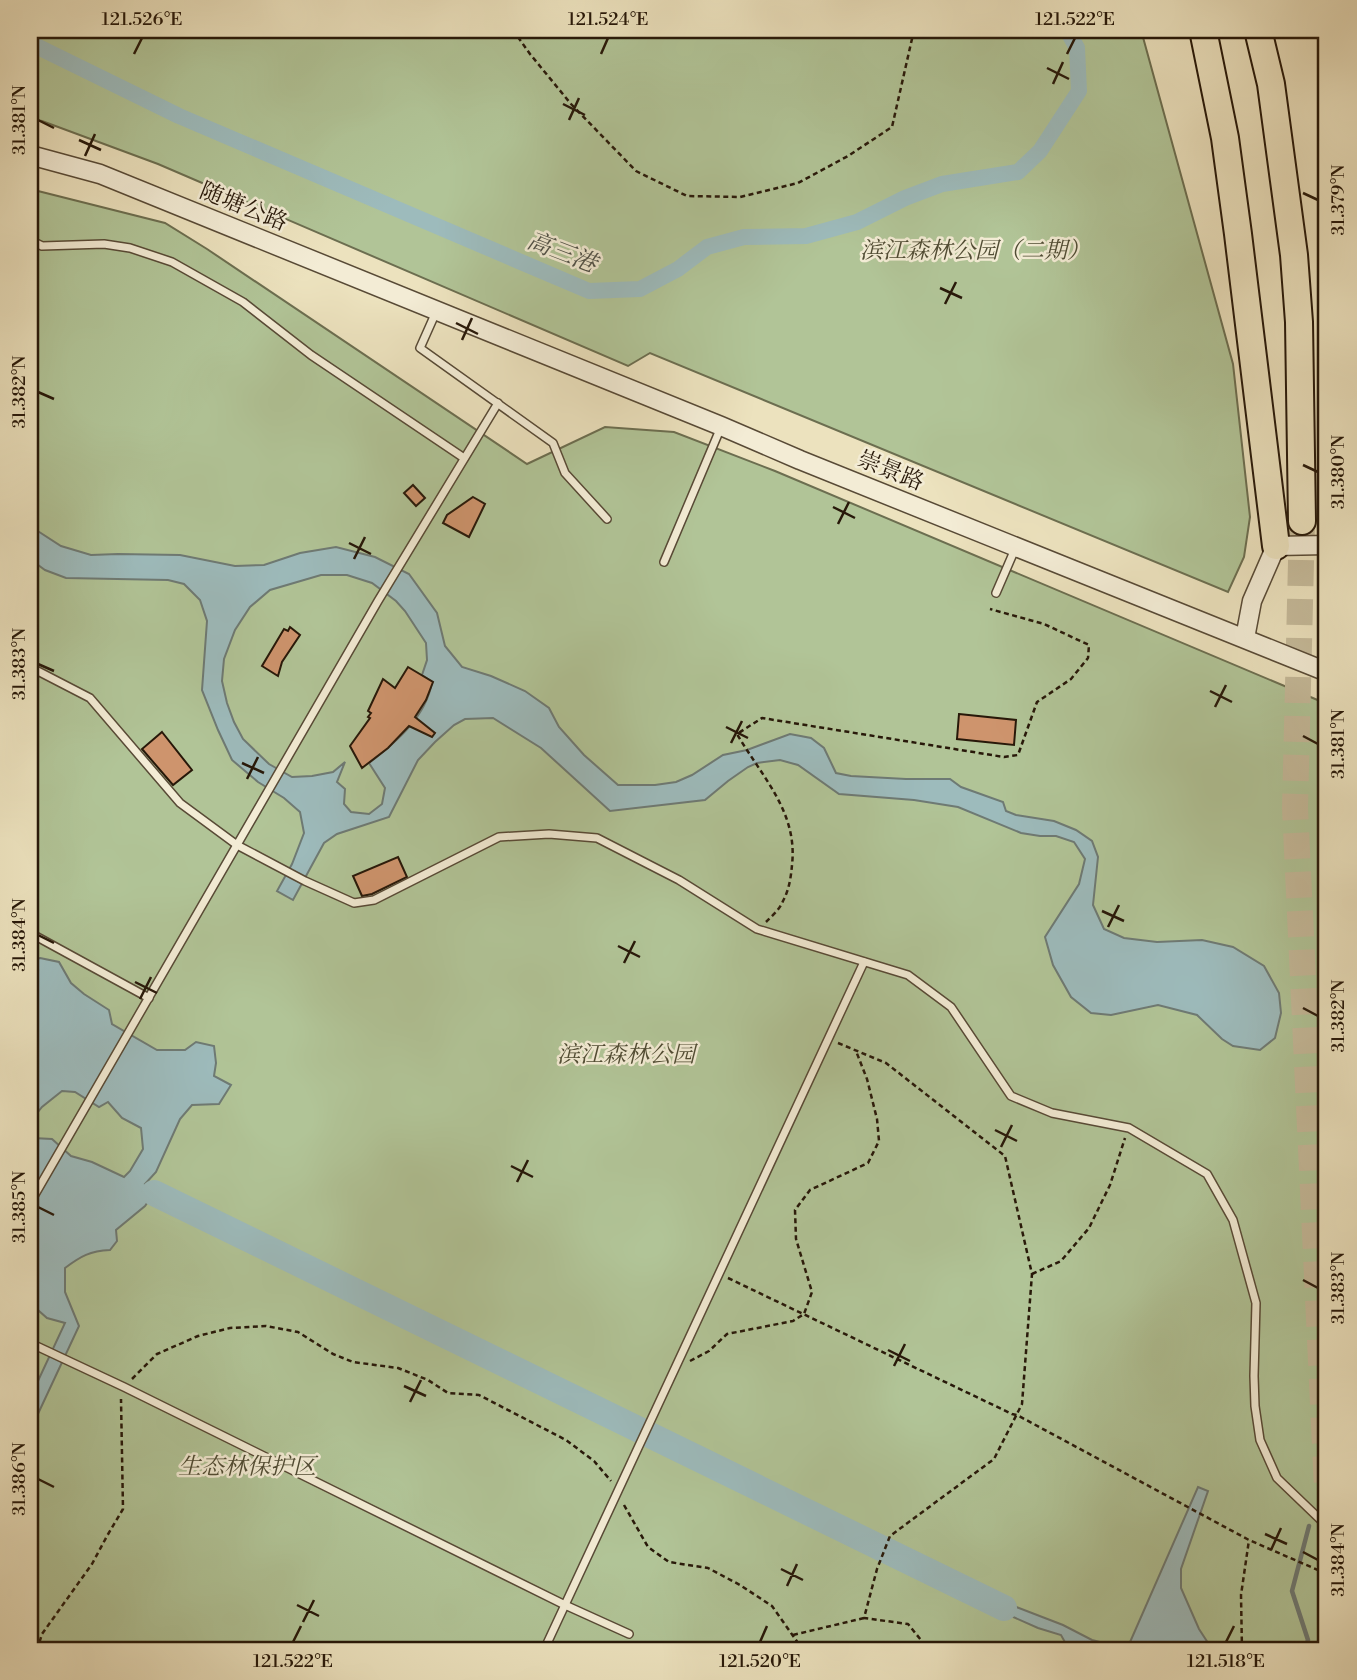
<svg xmlns="http://www.w3.org/2000/svg" width="1357" height="1680" font-family="'Libre Bodoni','Noto Serif SC',serif">
<rect width="100%" height="100%" fill="#ece2be"/>
<filter id="stains"><feTurbulence type="fractalNoise" baseFrequency=".00286" numOctaves="4"/><feColorMatrix values="0 0 0 0 .2 0 0 0 0 .09 0 0 0 0 .02 0 0 0 .5 -.17"/></filter>
<radialGradient id="worn" r=".72"><stop offset=".6" stop-color="#630" stop-opacity="0"/><stop offset="1" stop-color="#630" stop-opacity=".3"/></radialGradient>
<!-- green -->
<g fill="#b1c497" stroke="#6c6e50" stroke-width="2">
<path d="M30,30H1141L1233,364L1250,517L1244,557L1228,592L650,353L628,366L158,164L42,121L30,119Z"/>
<path d="M30,189L165,223L207,249L527,464L605,427L674,432L775,471L1327,704V1650H30Z"/>
</g>
<!-- water -->
<g fill="#9dbbbc" stroke="#6e7a74" stroke-width="2" fill-rule="evenodd">
<path d="M30,526L61,546L91,555L118,554L180,555L235,566L264,565L300,553L336,547L375,557L409,574L437,613L445,646L462,667L491,676L525,691L549,708L559,727L584,755L618,785H655L676,782L692,775L723,755L747,750L790,734L811,738L824,748L836,773L851,776L906,779H950L961,787L1003,802L1006,811L1016,815L1054,821L1076,830L1092,841L1098,857L1093,905L1104,929L1124,938L1157,942L1202,940L1233,947L1264,966L1279,993L1281,1013L1275,1038L1260,1050L1233,1046L1222,1039L1197,1015L1158,1005L1111,1015L1091,1013L1071,997L1053,965L1045,937L1079,884L1085,859L1074,842L1056,836H1040L1021,833L958,807L914,800L839,794L798,765L780,760L757,763L748,767L728,781L705,800L610,811L541,748L493,718L465,719L454,725L435,742L418,760L389,817L337,834L324,843L293,900L277,891L292,864L304,833L300,812L284,798L258,782L232,760L218,730L202,690L207,621L200,600L184,584L168,580L66,578L45,570L30,559ZM321,575H347L372,583L396,601L405,611L426,643L427,660L422,675L432,682C426,717 396,742 369,763L385,788L382,804L369,814L351,812L344,804L345,789L337,782L345,762L333,772L312,776L292,777L269,764L243,739L234,722L227,703L222,681L224,659L235,630L250,607L270,590Z"/>
<path d="M40,958L59,962L71,983L84,994L109,1010L112,1024L157,1050H185L196,1042L214,1046L216,1063L214,1076L231,1085L219,1104L192,1105L180,1119L156,1172L145,1184L154,1193L145,1206L116,1230L117,1241L110,1250C90,1251 81,1256 65,1268V1292L79,1326L30,1431V1398L65,1323L47,1318L30,1303V988L33,985L30,977L38,970L34,965L30,969V961ZM62,1091L75,1092L99,1107L108,1102L122,1118L141,1128L143,1149L130,1171L124,1177L92,1162L71,1156L52,1139L33,1138L30,1122L42,1107Z"/>
<path d="M1198,1487L1208,1491L1181,1569V1588L1199,1629L1210,1646L1209,1650H1083L1078,1646L1066,1644L1061,1635L1038,1628L1002,1612L1006,1603L1063,1625L1092,1640L1127,1649Z"/>
</g>
<g fill="none" stroke-linecap="round" stroke-linejoin="round">
<!-- stream -->
<path stroke="#6e7a74" stroke-width="4.5" d="M1304,1650L1308,1640L1292,1591L1309,1526"/>
<!-- canal -->
<path stroke="#9dbbbc" stroke-width="16" d="M30,43L179,116L589,291L640,289L678,269L707,247L744,237L806,236L857,222L905,198L942,184L1018,172L1040,151L1079,91L1077,48L1067,30"/>
<!-- river -->
<path stroke="#9dbbbc" stroke-width="26" d="M154,1193L1004,1608"/>
</g>
<!-- building -->
<g fill="#ce946d" stroke="#271809" stroke-width="2">
<path d="M413,485L425,498L416,506L404,493Z"/>
<path d="M473,497L485,504L469,537L443,523L447,515Z"/>
<path d="M290,627L300,635L282,662L278,676L262,666L284,629L288,631Z"/>
<path d="M408,667L433,682L426,700L415,717L435,733L432,737L409,726L388,748L362,768L350,746L370,718L368,717L371,713L368,711L383,679L395,688Z"/>
<path d="M959,714L1016,720L1014,745L957,739Z"/>
<path d="M162,732L192,770L173,785L142,749Z"/>
<path d="M398,857L407,877L372,894L362,896L353,876Z"/>
</g>
<g fill="none" stroke-linecap="round" stroke-linejoin="round">
<!-- motorway-tunnel -->
<path stroke="#c5ba9a" stroke-width="26" stroke-dasharray="26 13" stroke-linecap="butt" d="M1302,521L1295,808L1327,1489"/>
<defs>
<g id="service">
<path d="M30,240L42,246L104,244L130,248L172,262L243,302L311,355L464,458"/>
<path d="M436,312L420,348L553,443L565,473L607,519"/>
<path d="M664,562L721,427"/>
<path d="M996,593L1015,549"/>
<path d="M30,667L90,698L180,803L237,845L305,881L354,903L374,900L499,837L549,834L597,838L679,880L757,929L908,975L951,1007L1011,1096L1052,1113L1129,1128L1207,1174L1233,1220L1256,1303L1254,1376L1255,1406L1260,1440L1277,1478L1327,1526"/>
<path d="M30,933L149,998"/>
<path d="M30,1203L378,601L498,403"/>
<path d="M30,1343L124,1387L565,1605L629,1634"/>
<path d="M544,1650L864,962"/>
</g>
<g id="tertiary">
<path d="M30,155L100,174L721,426L800,460L1327,672"/>
<path d="M1245,638L1252,601L1276,546L1327,545"/>
</g>
<g id="motorway">
<path d="M1203,30L1225,138L1238,234L1276,546"/>
<path d="M1258,30L1271,84L1294,255L1299,322L1302,521"/>
</g>
</defs>
<!-- service casing -->
<use href="#service" stroke="#584a36" stroke-width="10"/>
<!-- tertiary casing -->
<use href="#tertiary" stroke="#584a36" stroke-width="21"/>
<!-- motorway casing -->
<use href="#motorway" stroke="#271809" stroke-width="30"/>
<!-- path -->
<g stroke="#271809" stroke-width="2.5" stroke-dasharray="5 3.5" stroke-linecap="butt">
<path d="M513,30L530,54L571,104L636,171L687,196L740,197L798,183L848,156L892,127L914,30"/>
<path d="M766,922C772,916 780,909 783,901C789,890 791,877 792,865C798,812 762,777 737,734L762,718L1004,757L1018,755L1037,702L1071,679L1088,658L1089,645L1044,624L990,609"/>
<path d="M838,1043L886,1063L1005,1156L1032,1274L1022,1404L994,1459L890,1536L877,1569L864,1618L908,1624L925,1645V1650"/>
<path d="M1032,1274L1061,1261L1089,1228L1110,1185L1125,1138"/>
<path d="M728,1278L1012,1414L1017,1415L1249,1540L1327,1574"/>
<path d="M690,1361L709,1351L727,1334L793,1321L804,1314L812,1292L796,1239L795,1210L810,1190L868,1163L879,1141L877,1119L867,1079L856,1051"/>
<path d="M132,1379L157,1354L198,1336L230,1328L266,1326L298,1332L333,1354L353,1362L398,1368L428,1380L448,1393L479,1395L566,1440L594,1461L611,1481"/>
<path d="M624,1505L648,1547L669,1562L708,1568L740,1585L772,1606L803,1650"/>
<path d="M793,1635L864,1618"/>
<path d="M37,1650L42,1634L92,1564L107,1536L123,1509L121,1399"/>
<path d="M617,1650L623,1642"/>
<path d="M1242,1650L1241,1595L1249,1540"/>
</g>
<!-- service -->
<use href="#service" stroke="#f3ecd5" stroke-width="7"/>
<!-- tertiary -->
<use href="#tertiary" stroke="#f3ecd5" stroke-width="18"/>
<!-- motorway -->
<use href="#motorway" stroke="#ece2be" stroke-width="26"/>
</g>
<!-- ticks -->
<path fill="none" stroke="#271809" stroke-width="2.5" d="M134,54L142,38M601,54L608,38M1067,54L1075,38M1047,68L1069,79M1053,84L1063,62M563,104L585,115M38,120L54,128M569,120L579,98M79,140L101,150M85,156L95,134M1303,193L1318,200M940,288L962,298M945,304L956,282M456,323L478,334M462,340L472,318M38,392L54,399M1303,465L1318,472M833,507L855,518M838,524L849,502M349,543L371,554M354,559L365,537M38,664L54,671M1210,691L1232,702M1215,707L1226,685M726,727L748,738M1303,736L1318,744M731,743L742,721M242,763L264,773M247,779L258,757M1102,911L1124,921M1108,927L1119,905M38,935L54,943M618,946L640,957M624,963L635,941M135,982L157,993M140,999L151,977M1303,1008L1318,1016M995,1130L1017,1141M1001,1147L1012,1125M511,1166L533,1177M517,1182L528,1160M38,1207L54,1215M1303,1280L1318,1288M888,1350L910,1361M894,1366L905,1344M404,1386L426,1396M410,1402L421,1380M38,1479L54,1487M1265,1534L1287,1544M1271,1550L1281,1528M1303,1552L1318,1560M781,1569L803,1580M787,1586L797,1564M297,1605L319,1616M303,1622L314,1600M293,1642L301,1626M760,1642L767,1626M1226,1642L1234,1626"/>
<g text-anchor="middle" stroke-width="5" stroke-linejoin="round" paint-order="stroke">
<!-- street labels -->
<g font-size="23" fill="#271809" stroke="#f3ecd5">
<text transform="translate(244 206) rotate(22)" y="8">随塘公路</text>
<text transform="translate(891 470) rotate(22)" y="8">崇景路</text>
</g>
<!-- park labels -->
<g font-size="23" font-style="italic" fill="#504c34" stroke="#f3ecd5">
<text x="975" y="258">滨江森林公园（二期）</text>
<text x="626" y="1062">滨江森林公园</text>
<text x="247" y="1474">生态林保护区</text>
</g>
<!-- water labels -->
<g font-size="24" font-style="italic" fill="#505148" stroke="#f3ecd5">
<text transform="translate(562 252) rotate(21)" y="8">高三港</text>
</g>
</g>
<!-- margin -->
<rect width="1357" height="1680" fill="none" stroke="#ece2be" stroke-width="77"/>
<rect x="38" y="38" width="1280" height="1604" fill="none" stroke="#271809" stroke-width="2.5"/>
<g font-size="18" text-anchor="middle" fill="#271809">
<text x="142" y="25">121.526°E</text>
<text x="608" y="25">121.524°E</text>
<text x="1075" y="25">121.522°E</text>
<text transform="translate(19 120) rotate(-90)" y="6">31.381°N</text>
<text transform="translate(1338 200) rotate(-90)" y="6">31.379°N</text>
<text transform="translate(19 392) rotate(-90)" y="6">31.382°N</text>
<text transform="translate(1338 472) rotate(-90)" y="6">31.380°N</text>
<text transform="translate(19 664) rotate(-90)" y="6">31.383°N</text>
<text transform="translate(1338 744) rotate(-90)" y="6">31.381°N</text>
<text transform="translate(19 935) rotate(-90)" y="6">31.384°N</text>
<text transform="translate(1338 1016) rotate(-90)" y="6">31.382°N</text>
<text transform="translate(19 1207) rotate(-90)" y="6">31.385°N</text>
<text transform="translate(1338 1288) rotate(-90)" y="6">31.383°N</text>
<text transform="translate(19 1479) rotate(-90)" y="6">31.386°N</text>
<text transform="translate(1338 1560) rotate(-90)" y="6">31.384°N</text>
<text x="293" y="1667">121.522°E</text>
<text x="760" y="1667">121.520°E</text>
<text x="1226" y="1667">121.518°E</text>
</g>
<rect width="100%" height="100%" filter="url(#stains)"/>
<rect width="100%" height="100%" fill="url(#worn)"/>
</svg>
